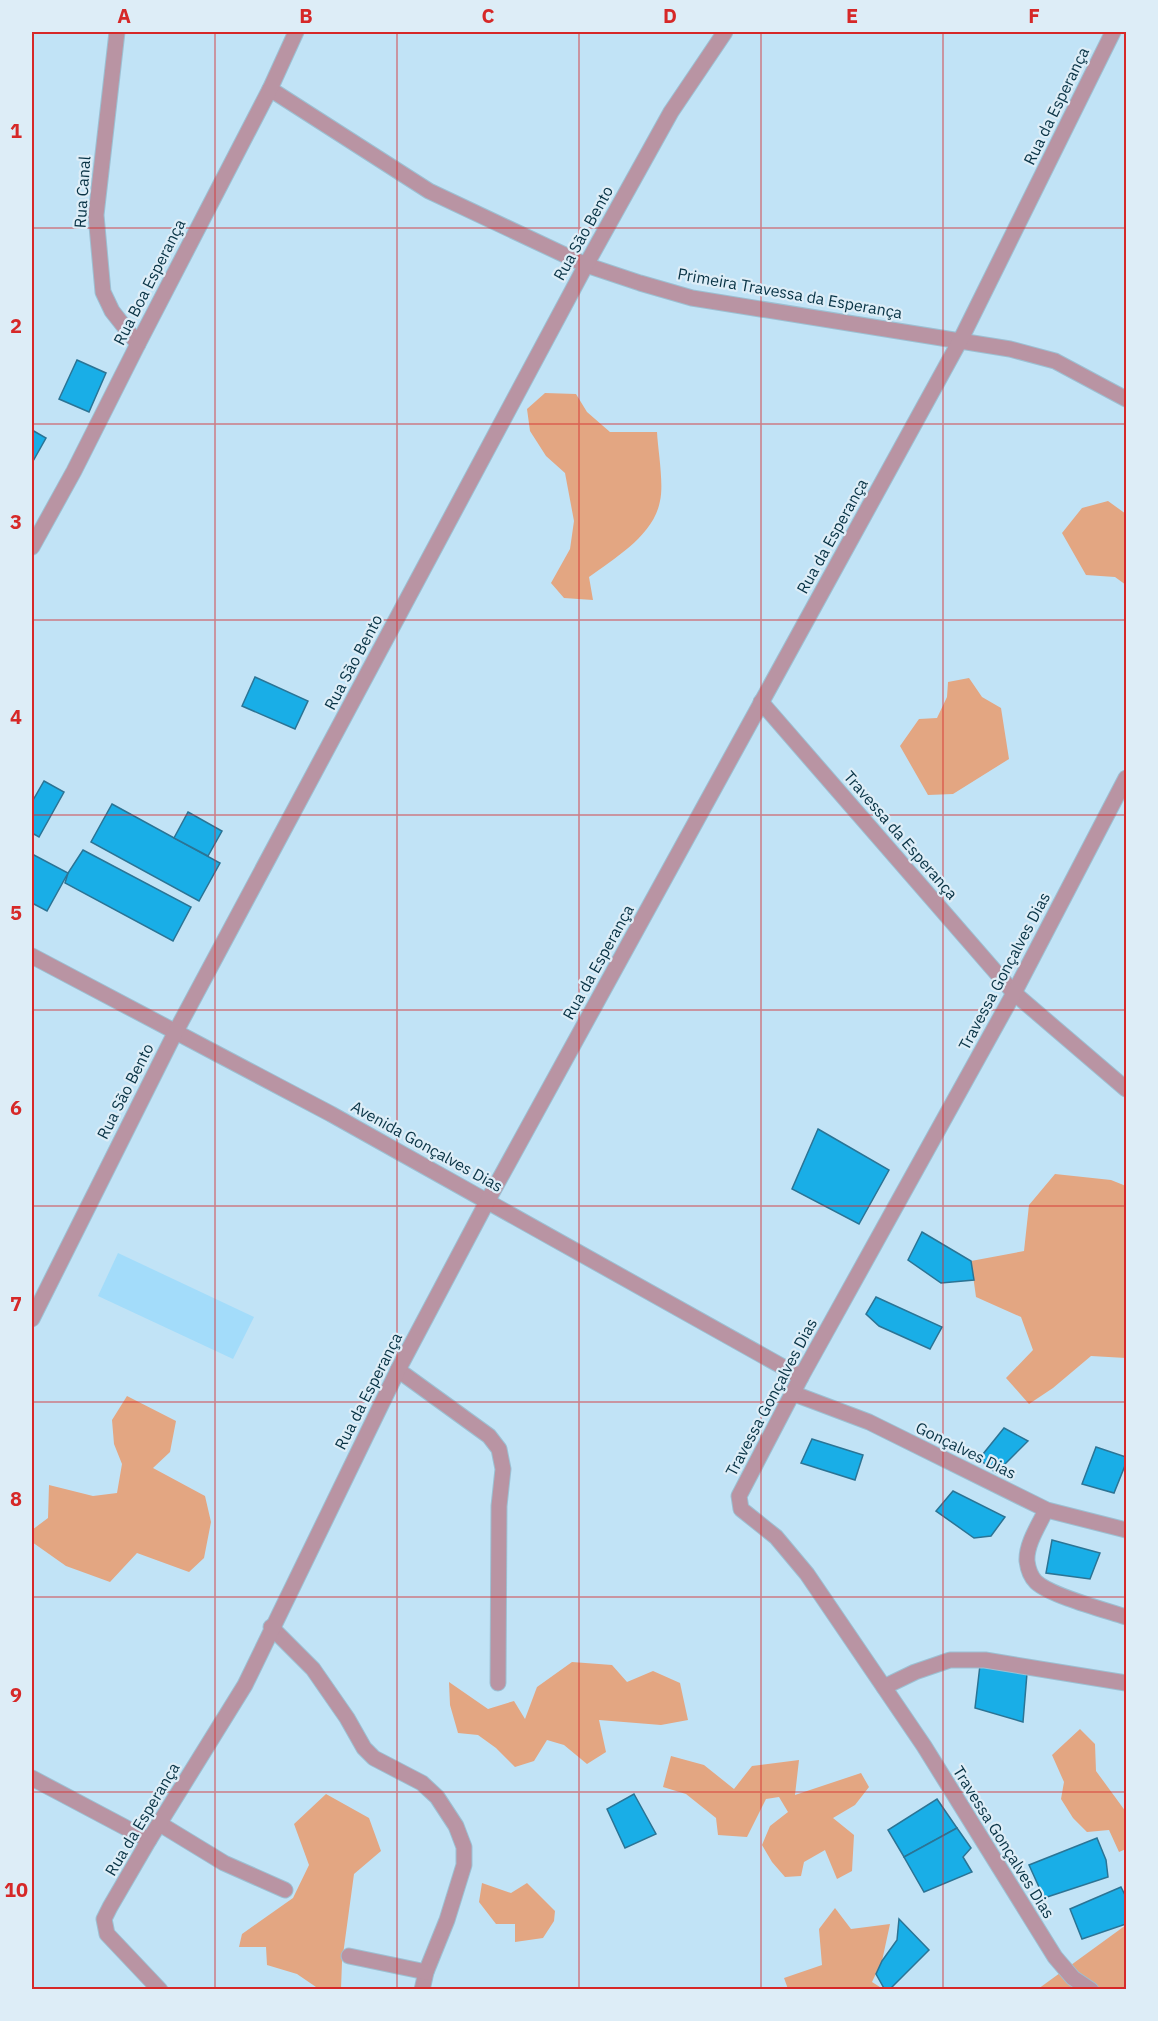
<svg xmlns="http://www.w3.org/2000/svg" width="1158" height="2021" font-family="'IBM Plex Sans',sans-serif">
<rect width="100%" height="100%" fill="#c1e3f6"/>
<!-- built -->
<path fill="#a3dcfa" d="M118,1253L254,1317L233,1359L98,1296Z"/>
<!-- green -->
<g fill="#e3a682">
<path d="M545,393L576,394L587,412L610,432H657C658,451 664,483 660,501C654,535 615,558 589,577L593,600L564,598L551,583L570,549L574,521L565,473L546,456L530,431L527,409Z"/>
<path d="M1108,501L1126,514V585L1115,577L1086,575L1062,533L1082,508Z"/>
<path d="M969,678L982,697L1001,708L1009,759L953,794L928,795L900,746L919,719L937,718L947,697L948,682Z"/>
<path d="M1055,1174L1111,1180L1126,1186V1358L1091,1356L1053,1388L1029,1404L1006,1378L1033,1350L1021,1317L976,1297L971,1261L1024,1251L1029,1205Z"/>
<path d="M127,1396L176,1421L170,1452L153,1468L205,1496L211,1522L204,1558L189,1572L137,1553L110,1582L66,1566L32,1542V1530L48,1518L49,1485L93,1496L117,1493L122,1464L114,1444L112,1420Z"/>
<path d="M572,1662L612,1665L627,1682L653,1671L680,1683L688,1720L661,1725L599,1720L606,1752L587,1764L564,1745L547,1740L534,1761L515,1767L496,1748L478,1735L458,1733L450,1705L449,1682L488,1709L514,1701L525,1719L537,1687Z"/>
<path d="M1080,1729L1095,1744L1096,1771L1126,1812V1849L1119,1852L1109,1830L1087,1832L1073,1818L1061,1799L1064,1782L1052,1755Z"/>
<path d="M671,1756L704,1765L734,1789L752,1766L799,1760L795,1795L861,1773L869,1787L855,1805L833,1818L854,1835L852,1871L837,1879L825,1850L804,1862L801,1876L785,1877L772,1862L762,1845L770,1826L788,1812L779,1797L766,1799L747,1837L718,1835L716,1818L686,1794L663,1787Z"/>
<path d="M326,1794L369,1818L381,1851L354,1874L342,1962L341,1989H316V1987L297,1974L267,1965L266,1947H239L242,1934L293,1898L309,1865L294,1824Z"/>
<path d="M482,1883L511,1893L527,1883L555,1911L554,1921L543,1938L515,1942V1924H496L479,1902Z"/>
<path d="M835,1908L851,1929L890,1924L882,1961L872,1982L883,1989H788L784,1978L822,1965L819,1929Z"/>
<path d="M1126,1925V1989H1038Z"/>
</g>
<!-- building -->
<g fill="#19aee7" stroke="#2b7495" stroke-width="1.5">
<path d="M77,360L106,373L89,412L59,399Z"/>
<path d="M32,430L46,438L32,463Z"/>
<path d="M255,677L308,701L295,729L242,706Z"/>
<path d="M44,781L64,792L39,837L32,833V802Z"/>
<path d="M112,804L220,863L199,901L91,842Z"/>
<path d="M188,812L222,831L208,856L174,838Z"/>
<path d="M83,850L191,907L173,941L65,883L68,873Z"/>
<path d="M32,854L68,873L47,911L32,903Z"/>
<path d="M818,1129L889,1170L859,1224L792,1189Z"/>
<path d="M922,1232L971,1261L974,1280L941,1283L908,1260Z"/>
<path d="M876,1297L942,1327L930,1349L879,1326L866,1314Z"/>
<path d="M1004,1428L1028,1441L996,1473L979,1459Z"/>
<path d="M812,1439L863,1455L855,1480L801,1463Z"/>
<path d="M1096,1447L1126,1457V1463L1114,1493L1082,1484Z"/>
<path d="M953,1491L1005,1517L991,1536L974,1538L936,1511Z"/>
<path d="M1052,1540L1100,1553L1090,1579L1046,1573Z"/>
<path d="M980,1665L1027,1673L1023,1722L975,1708Z"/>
<path d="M634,1794L656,1834L625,1848L607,1809Z"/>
<path d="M937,1799L957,1828L904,1857L888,1830Z"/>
<path d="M957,1828L971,1848L963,1857L972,1872L924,1892L904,1857Z"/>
<path d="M1097,1838L1106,1860L1108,1877L1044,1898L1029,1865Z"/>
<path d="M1121,1887L1126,1897V1924L1082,1939L1070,1909Z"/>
<path d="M899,1919L929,1950L889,1990H885L876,1974L882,1961L897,1940Z"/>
</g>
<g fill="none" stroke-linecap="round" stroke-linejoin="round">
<defs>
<g id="minor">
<path d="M117,32L96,215L103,292L112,311L138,344"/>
<path d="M270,89L429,191L586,265L640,283L692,298L1010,349L1055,361L1126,399"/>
<path d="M761,702L1014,993L1126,1089"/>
<path d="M32,956L331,1114L801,1377"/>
<path d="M32,1319L175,1033L586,265L671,112L725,32"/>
<path d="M398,1370L489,1436L499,1449L503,1469L499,1506L498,1683"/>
<path d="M792,1393L869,1422L1047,1510L1126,1530"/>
<path d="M1046,1510C1039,1525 1026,1544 1027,1561C1028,1569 1031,1577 1036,1582C1051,1596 1105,1610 1126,1617"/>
<path d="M271,1627L313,1669L347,1718L364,1748L374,1758L422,1783L437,1797L456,1826L464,1847V1865L447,1920L426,1972L422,1990"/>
<path d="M884,1687L915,1672L950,1660H985L1126,1683"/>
<path d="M32,1778L149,1840"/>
<path d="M160,1824L224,1863L285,1890"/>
<path d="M349,1956L426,1972"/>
<path d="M160,1990L107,1934L104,1919L110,1907L149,1840L245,1685L398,1370L488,1200L961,339L1113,32"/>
<path d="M1091,1990L1073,1978L1055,1957L924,1746L807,1574L776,1537L741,1509L739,1496L801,1377L1014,993L1126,778"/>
</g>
<path id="tertiary" d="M32,547L74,471L138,344L270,89L296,32"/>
</defs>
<!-- minor casing -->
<use href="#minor" stroke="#9cc0d3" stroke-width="17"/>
<!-- tertiary casing -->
<use href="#tertiary" stroke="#9cc0d3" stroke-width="17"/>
<!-- minor -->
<use href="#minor" stroke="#b994a3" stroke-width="15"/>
<!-- tertiary -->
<use href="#tertiary" stroke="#b994a3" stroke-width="15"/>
</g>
<!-- grid -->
<path fill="none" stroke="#d62828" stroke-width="1.5" stroke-opacity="0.55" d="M215,32V1990M397,32V1990M579,32V1990M761,32V1990M943,32V1990M32,228H1126M32,424H1126M32,620H1126M32,815H1126M32,1010H1126M32,1206H1126M32,1402H1126M32,1597H1126M32,1792H1126"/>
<g text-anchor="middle" stroke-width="4.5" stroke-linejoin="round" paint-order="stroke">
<!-- street labels -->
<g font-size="16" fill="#083345" stroke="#ddedf7">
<text transform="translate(1056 106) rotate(-64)" y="6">Rua da Esperança</text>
<text transform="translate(82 192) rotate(-86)" y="6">Rua Canal</text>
<text transform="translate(583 233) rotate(-61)" y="6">Rua São Bento</text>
<text transform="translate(149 282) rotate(-63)" y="6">Rua Boa Esperança</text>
<text transform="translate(790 293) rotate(10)" y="6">Primeira Travessa da Esperança</text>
<text transform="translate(832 536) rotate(-61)" y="6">Rua da Esperança</text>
<text transform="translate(353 662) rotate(-62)" y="6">Rua São Bento</text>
<text transform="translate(901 835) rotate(49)" y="6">Travessa da Esperança</text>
<text transform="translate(598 962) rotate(-61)" y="6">Rua da Esperança</text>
<text transform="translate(1004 971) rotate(-62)" y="6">Travessa Gonçalves Dias</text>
<text transform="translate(125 1091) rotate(-63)" y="6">Rua São Bento</text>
<text transform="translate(427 1146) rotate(29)" y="6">Avenida Gonçalves Dias</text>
<text transform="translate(368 1391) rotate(-63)" y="6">Rua da Esperança</text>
<text transform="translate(771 1397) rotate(-62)" y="6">Travessa Gonçalves Dias</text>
<text transform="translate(966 1450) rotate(26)" y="6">Gonçalves Dias</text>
<text transform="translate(142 1819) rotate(-59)" y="6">Rua da Esperança</text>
<text transform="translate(1004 1842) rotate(58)" y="6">Travessa Gonçalves Dias</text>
</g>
</g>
<!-- border -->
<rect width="1158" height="2021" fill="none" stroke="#ddedf7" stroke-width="66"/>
<rect x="33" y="33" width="1092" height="1955" fill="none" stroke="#d62828" stroke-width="2"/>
<g font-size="20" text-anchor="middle" font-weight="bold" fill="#d62828">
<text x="124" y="23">A</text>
<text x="306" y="23">B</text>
<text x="488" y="23">C</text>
<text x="670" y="23">D</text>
<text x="852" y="23">E</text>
<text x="1034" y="23">F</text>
<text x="16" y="138">1</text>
<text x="16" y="333">2</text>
<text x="16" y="529">3</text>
<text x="16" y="724">4</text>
<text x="16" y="920">5</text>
<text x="16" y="1115">6</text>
<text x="16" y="1311">7</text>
<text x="16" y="1506">8</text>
<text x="16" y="1702">9</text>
<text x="16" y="1897">10</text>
</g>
</svg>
